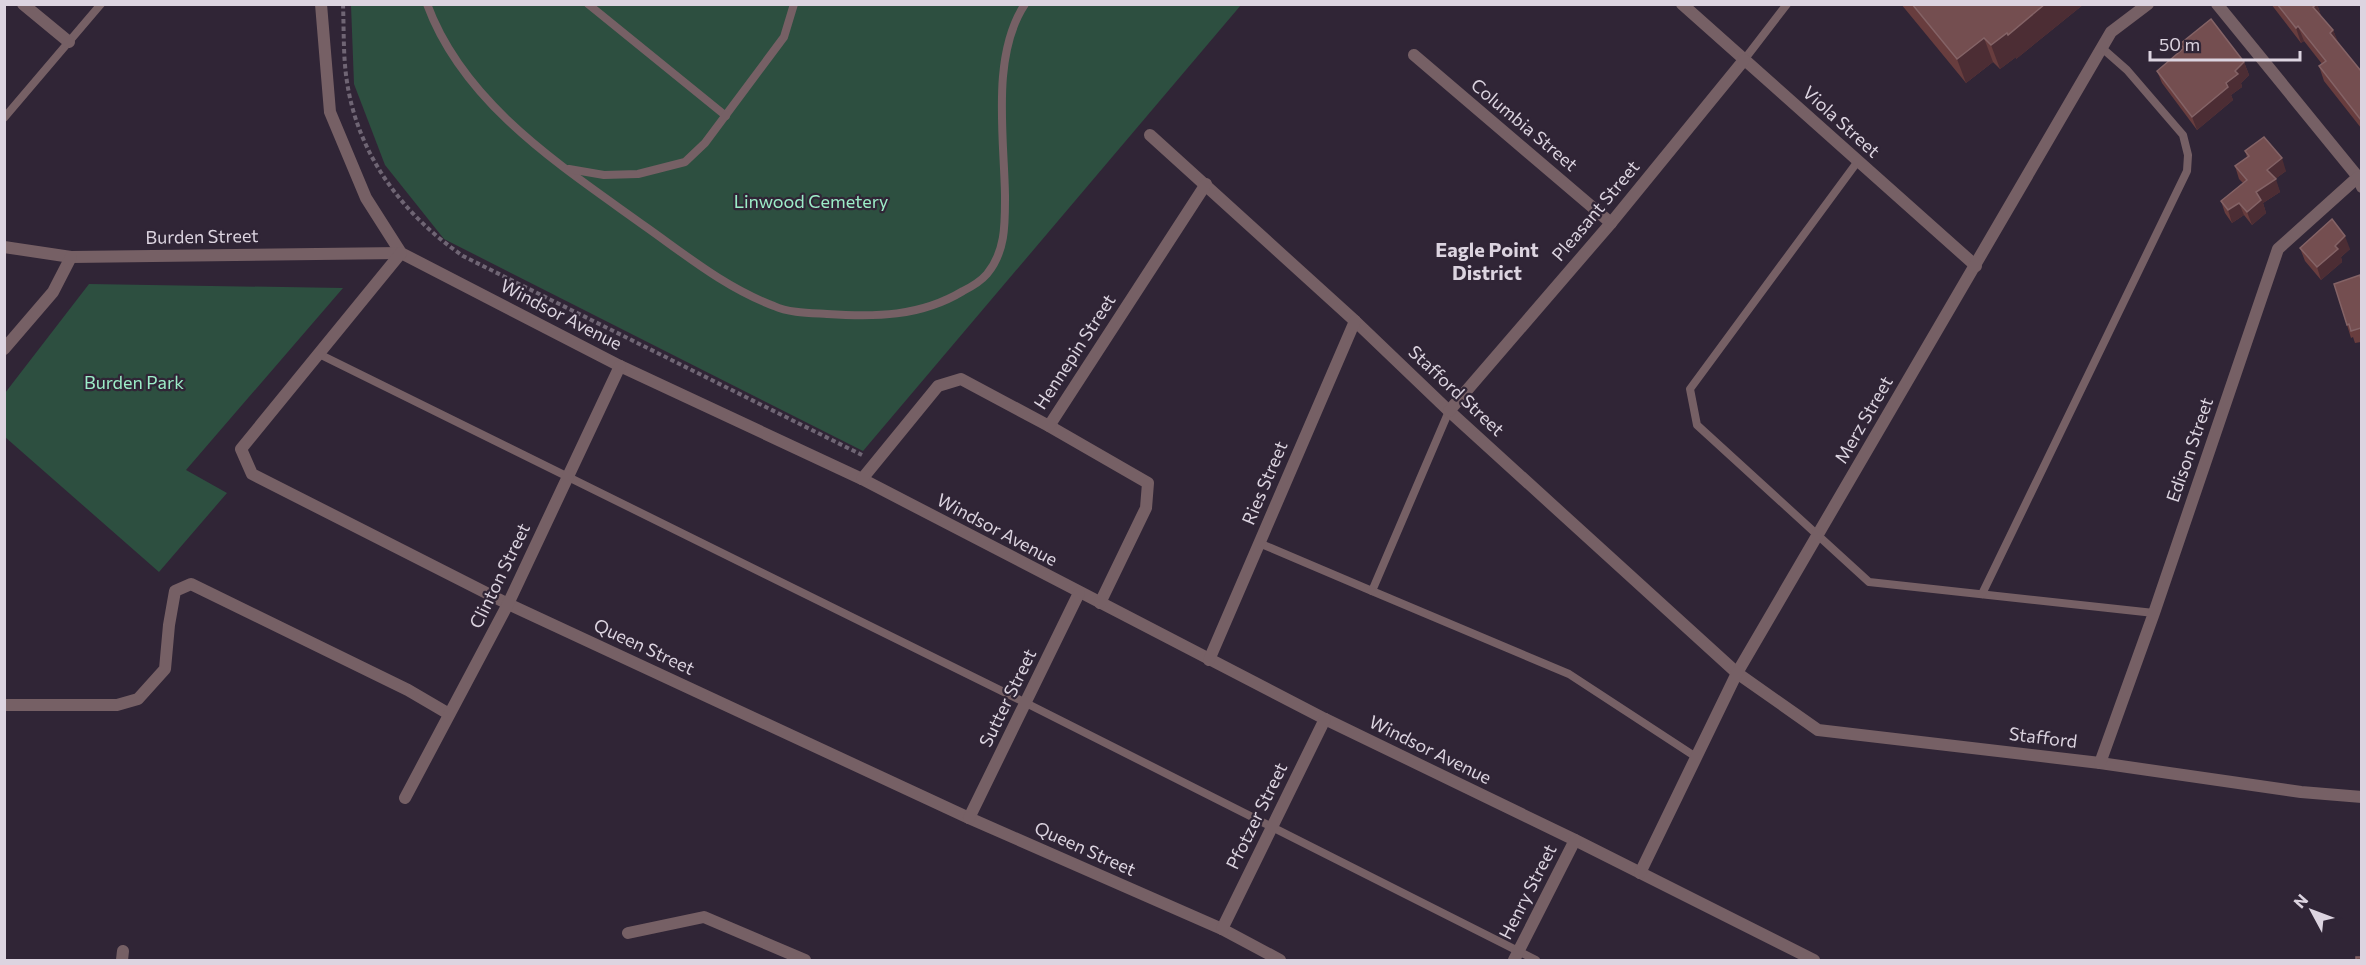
<svg xmlns="http://www.w3.org/2000/svg" width="2366" height="965" font-family="Commissioner,sans-serif">
<rect width="100%" height="100%" fill="#302536"/>
<!-- green -->
<g fill="#2d4f40">
<path d="M351,5H1241L863,451L444,239L385,165L354,84Z"/>
<path d="M89,284L343,288L186,470L227,493L159,572L5,437V393Z"/>
</g>
<g fill="none" stroke-linecap="round" stroke-linejoin="round">
<!-- path -->
<path stroke="#6f6574" stroke-width="4" stroke-dasharray="4.5 3" stroke-linecap="butt" d="M343,4C344,30 343,57 347,82C358,155 403,215 463,256L862,455"/>
<!-- lane -->
<g stroke="#766065" stroke-width="8">
<path d="M427,4C464,105 563,167 646,227C687,256 726,288 774,306C789,313 810,313 827,314C875,317 920,317 963,291C971,287 981,281 987,274C1006,251 1005,223 1005,195C1004,136 991,55 1025,4"/>
<path d="M588,4L726,116"/>
<path d="M1744,60L1787,4"/>
<path d="M4,118L101,4"/>
<path d="M1858,161L1690,389L1697,425L1869,582L2154,613"/>
<path d="M569,169L604,175L638,174L685,162L705,143L784,37L794,4"/>
<path d="M319,354L1026,703L1536,960"/>
<path d="M1449,411L1372,591L1569,674L1696,757"/>
<path d="M1259,543L1372,591"/>
<path d="M1982,594L2187,171L2188,155L2183,135L2127,70L2102,48"/>
</g>
<!-- street -->
<g stroke="#766065" stroke-width="12">
<path d="M23,4L69,42"/>
<path d="M321,4L330,112L366,198L401,253L620,366L862,479L1325,719L1575,840L1814,960"/>
<path d="M1682,4L1976,266"/>
<path d="M2217,4L2358,177L2362,187"/>
<path d="M1414,55L1611,223"/>
<path d="M1150,135L1355,321L1449,411L1737,673L1818,730L2100,763L2301,792L2362,797"/>
<path d="M4,247L71,257L401,253"/>
<path d="M401,253L241,449L252,474L508,604L969,818L1222,929L1280,960"/>
<path d="M4,349L53,292L71,257"/>
<path d="M1449,411L1611,223L1744,60"/>
<path d="M1049,426L1148,483L1146,508L1100,603"/>
<path d="M862,479L938,386L961,379L1049,426L1206,184"/>
<path d="M1209,660L1355,321"/>
<path d="M4,705H117L138,699L165,669L169,625L175,591L191,584L408,690L449,714"/>
<path d="M2100,763L2154,613L2278,249L2358,177"/>
<path d="M405,798L508,604L620,366"/>
<path d="M969,818L1079,593"/>
<path d="M1640,873L1737,673L2111,32L2148,4"/>
<path d="M1222,929L1325,719"/>
<path d="M628,933L704,917L805,960"/>
<path d="M122,960L123,951"/>
<path d="M1514,960L1575,840"/>
</g>
</g>
<!-- wall -->
<g fill="#683d3e">
<path d="M1901,4H2084L2016,59V57L2000,69L1993,62L1966,83Z"/>
<path d="M2271,4H2317L2321,16L2333,30L2338,43L2361,71V128L2324,81L2319,66L2322,64L2304,41L2301,43Z"/>
<path d="M2180,44L2244,62L2249,75L2241,83L2242,87L2231,95L2233,100L2197,130L2162,83L2157,71L2182,49Z"/>
<path d="M2245,151L2286,171L2275,179L2280,192L2263,203L2266,213L2252,225L2244,215L2232,223L2225,213L2221,201L2243,183L2239,179L2235,166L2247,157Z"/>
<path d="M2300,248L2350,249L2341,257L2342,262L2321,280L2305,261Z"/>
<path d="M2361,280V342L2355,343L2353,337L2351,338L2347,325Z"/>
</g>
<!-- shaded-wall -->
<g fill="#4c2d34">
<path d="M2045,4H2084L2016,59V57L2000,69L1991,45Z"/>
<path d="M2317,4L2322,19L2313,7Z"/>
<path d="M2298,26L2304,41L2301,43L2296,28Z"/>
<path d="M2333,30L2339,44L2330,33Z"/>
<path d="M1984,38L1993,62L1966,83L1957,59Z"/>
<path d="M2244,62L2249,75L2241,83L2242,87L2231,95L2233,100L2197,130L2192,117L2226,83L2235,71Z"/>
<path d="M2282,158L2286,171L2271,182L2267,170Z"/>
<path d="M2276,179L2280,192L2263,203L2266,213L2252,225L2247,212L2256,192Z"/>
<path d="M2239,203L2244,215L2232,223L2228,210Z"/>
<path d="M2345,236L2350,249L2341,257L2342,262L2321,280L2317,267L2335,246Z"/>
</g>
<!-- building -->
<g fill="#744e50" stroke="#846366" stroke-width="1.5">
<path d="M1912,4H2045L2008,35L2007,33L1991,45L1984,38L1957,59Z"/>
<path d="M2277,4H2317L2313,7L2333,30L2330,33L2361,71V120L2319,66L2326,61L2298,26L2296,28Z"/>
<path d="M2211,19L2244,62L2235,71L2238,74L2226,83L2228,87L2192,117L2157,71L2184,48L2180,44Z"/>
<path d="M2264,137L2282,158L2267,170L2276,179L2256,192L2261,200L2247,212L2239,203L2228,210L2221,201L2247,180L2235,166L2249,156L2245,151Z"/>
<path d="M2332,219L2345,236L2335,246L2338,249L2317,267L2300,248Z"/>
<path d="M2360,275L2361,280V328L2351,331L2349,324L2347,325L2334,284Z"/>
<rect x="2356" y="957" width="5" height="3"/>
</g>
<g text-anchor="middle" stroke-width="4.5" stroke-linejoin="round" paint-order="stroke">
<!-- street labels -->
<g font-size="18" fill="#dcd4e0" stroke="#302536">
<text transform="translate(1841 122) rotate(42)" y="6">Viola Street</text>
<text transform="translate(1524 125) rotate(40)" y="6">Columbia Street</text>
<text transform="translate(1596 211) rotate(-50)" y="6">Pleasant Street</text>
<text transform="translate(202 237) rotate(-1)" y="6">Burden Street</text>
<text transform="translate(561 315) rotate(27)" y="6">Windsor Avenue</text>
<text transform="translate(1075 352) rotate(-57)" y="6">Hennepin Street</text>
<text transform="translate(1456 391) rotate(43)" y="6">Stafford Street</text>
<text transform="translate(1864 420) rotate(-60)" y="6">Merz Street</text>
<text transform="translate(2190 450) rotate(-71)" y="6">Edison Street</text>
<text transform="translate(1265 483) rotate(-67)" y="6">Ries Street</text>
<text transform="translate(997 530) rotate(28)" y="6">Windsor Avenue</text>
<text transform="translate(500 576) rotate(-64)" y="6">Clinton Street</text>
<text transform="translate(644 647) rotate(25)" y="6">Queen Street</text>
<text transform="translate(1008 698) rotate(-64)" y="6">Sutter Street</text>
<text transform="translate(2043 738) rotate(7)" y="6">Stafford</text>
<text transform="translate(1430 750) rotate(26)" y="6">Windsor Avenue</text>
<text transform="translate(1257 816) rotate(-64)" y="6">Pfotzer Street</text>
<text transform="translate(1085 849) rotate(24)" y="6">Queen Street</text>
<text transform="translate(1528 892) rotate(-63)" y="6">Henry Street</text>
</g>
<!-- park labels -->
<g font-size="18" fill="#9cedc8" stroke="#302536">
<text x="811" y="208">Linwood Cemetery</text>
<text x="134" y="389">Burden Park</text>
</g>
<!-- neighbourhood labels -->
<g font-size="20" font-weight="bold" fill="#dcd4e0" stroke="#302536">
<text x="1487" y="257">Eagle Point<tspan x="1487" dy="23">District</tspan></text>
</g>
</g>
<!-- border -->
<rect width="2366" height="965" fill="none" stroke="#dcd4e0" stroke-width="12"/>
<!-- north arrow -->
<g transform="translate(2312 911) rotate(311)" stroke="#302536" stroke-width="4.5" paint-order="stroke">
<path d="M0-4.5L10 22L0 15L-10 22Z" fill="#dcd4e0"/>
<text y="-9" font-size="16" font-weight="bold" text-anchor="middle" fill="#dcd4e0">N</text>
</g>
<!-- scale -->
<path d="M2150 51v9h150v-9" fill="none" stroke="#dcd4e0" stroke-width="3"/>
<text x="2159" y="51" font-size="18" fill="#dcd4e0" stroke="#302536" stroke-width="4.5" paint-order="stroke">50 m</text>
</svg>
